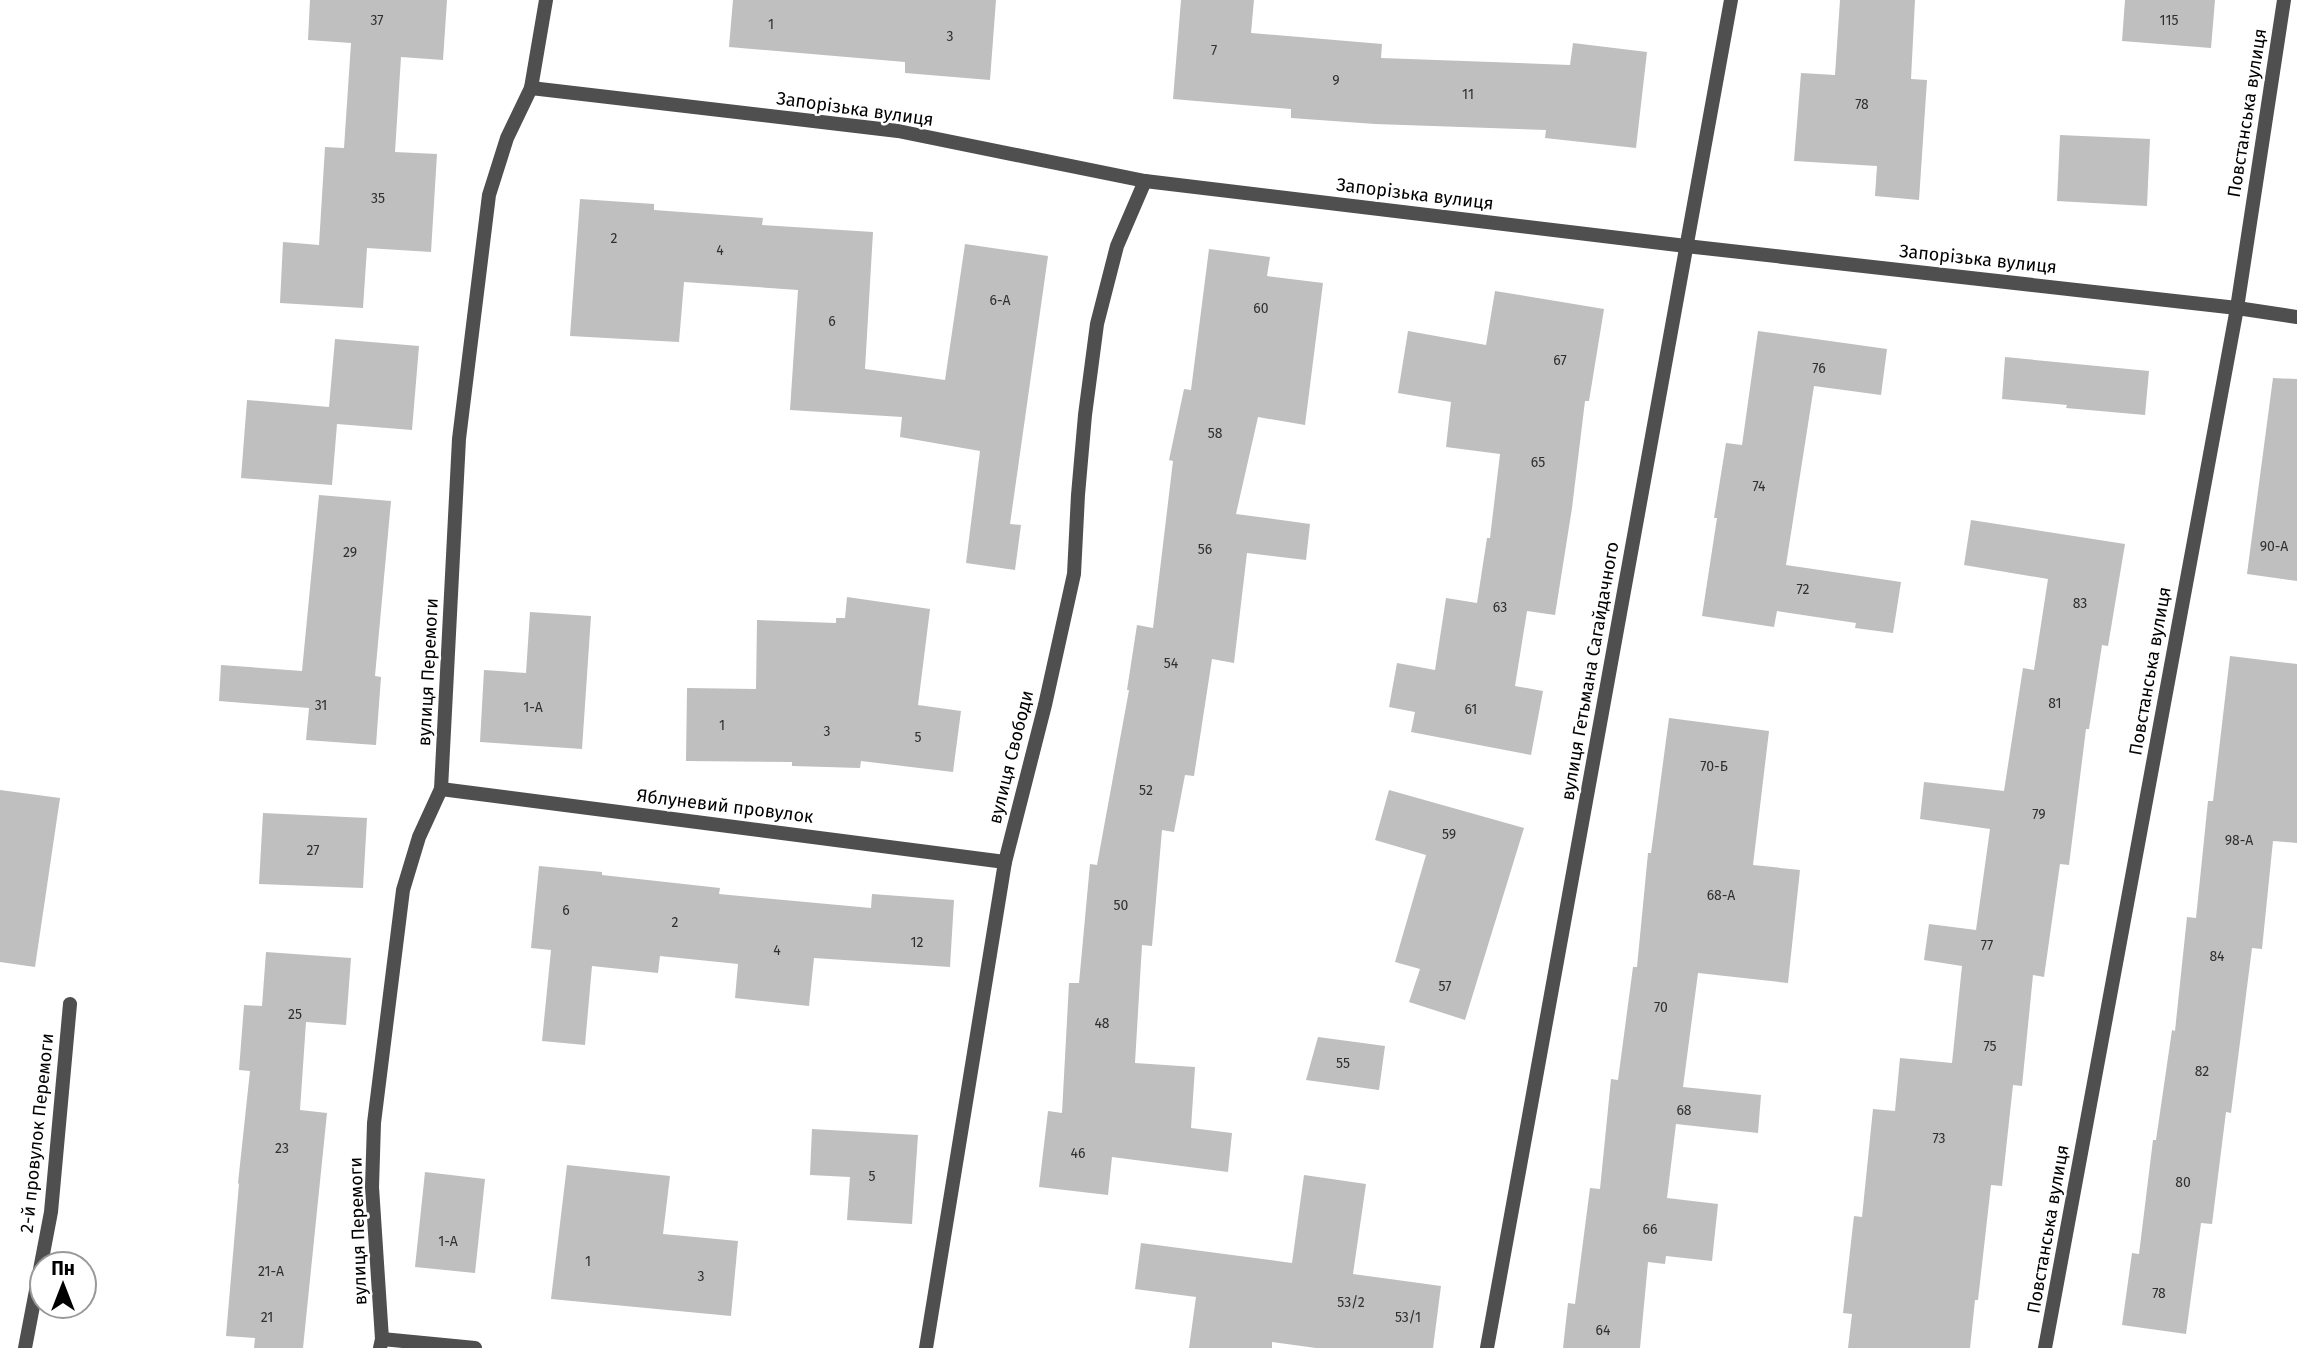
<svg xmlns="http://www.w3.org/2000/svg" width="2297" height="1348" font-family="'Fira Sans',sans-serif">
<rect width="100%" height="100%" fill="#fff"/>
<!-- building -->
<g fill="#bfbfbf">
<path d="M310,0H447L443,60L401,57L395,152L437,154L431,252L367,248L363,308L280,303L283,242L319,245L325,147L344,148L351,43L308,40Z"/>
<path d="M733,0H996L990,80L905,73V62L729,47Z"/>
<path d="M1181,0H1254L1251,33L1382,44L1381,58L1570,65L1573,43L1647,52L1636,148L1545,138L1546,130L1375,124L1291,118V109L1173,99Z"/>
<path d="M1840,0H1915L1911,79L1927,80L1919,200L1875,196L1877,166L1794,161L1801,73L1835,75Z"/>
<path d="M2125,0H2215L2211,48L2122,41Z"/>
<path d="M2060,135L2150,139L2147,206L2057,201Z"/>
<path d="M580,199L654,204V210L763,218L762,225L873,232L865,369L945,380L965,244L1048,256L1010,524L1021,525L1015,570L966,563L980,451L900,437L902,417L790,410L798,290L684,282L679,342L570,336Z"/>
<path d="M1209,249L1270,257L1267,276L1323,283L1305,425L1258,417L1236,514L1310,524L1306,560L1247,553L1234,663L1212,659L1194,776L1185,775L1174,832L1162,830L1152,946L1142,945L1135,1063L1195,1067L1191,1128L1232,1133L1228,1172L1112,1157L1108,1195L1039,1187L1048,1111L1062,1113L1069,983H1079L1090,864L1097,865L1129,690H1127L1137,625L1153,628L1173,461L1169,460L1184,389L1191,390Z"/>
<path d="M1495,291L1604,309L1589,401H1585L1572,508L1555,615L1527,611L1515,686L1543,691L1531,755L1411,732L1415,712L1389,707L1397,663L1435,670L1446,598L1477,603L1487,538H1490L1500,454L1446,447L1451,402L1398,393L1408,331L1486,345Z"/>
<path d="M1758,331L1887,349L1881,395L1814,386L1786,565L1901,582L1893,633L1855,628L1856,623L1777,611L1774,627L1702,616L1717,518H1714L1726,443L1742,445Z"/>
<path d="M335,339L419,346L412,430L337,424L332,485L241,478L247,400L329,407Z"/>
<path d="M2005,357L2149,371L2145,415L2066,408L2067,405L2002,399Z"/>
<path d="M2273,378L2297,379V581L2247,574Z"/>
<path d="M319,495L391,501L375,676L381,677L376,745L306,740L309,708L219,701L221,665L302,671Z"/>
<path d="M1971,520L2125,544L2108,646L2102,645L2089,729H2086L2069,865L2060,864L2044,977L2033,975L2022,1086L2013,1085L2002,1186L1991,1185L1978,1300H1975L1970,1348H1848L1852,1314L1843,1313L1854,1216L1862,1217L1873,1109L1895,1111L1900,1058L1952,1063L1962,966L1924,960L1929,924L1976,930L1990,829L1920,819L1924,782L2004,791L2023,668L2034,670L2048,579L1964,565Z"/>
<path d="M847,597L930,609L918,705L961,711L953,772L861,761L860,768L792,766V762L686,761L687,688L756,689L757,620L836,623V618H845Z"/>
<path d="M530,612L591,616L582,749L480,742L484,670L526,673Z"/>
<path d="M2230,656L2297,664V843L2273,841L2262,949L2252,948L2231,1113L2226,1112L2212,1224L2201,1223L2186,1334L2122,1325L2132,1253L2139,1254L2153,1140H2156L2172,1030L2175,1031L2187,917L2196,918L2208,801H2213Z"/>
<path d="M1669,718L1769,731L1753,865L1800,870L1788,983L1698,973L1683,1087L1761,1095L1758,1133L1676,1124L1667,1198L1718,1204L1712,1261L1666,1256L1665,1264L1648,1262L1640,1348H1563L1568,1303L1575,1304L1590,1188L1600,1189L1611,1079L1618,1080L1633,967H1637L1648,853H1651Z"/>
<path d="M0,790L60,798L35,967L0,962Z"/>
<path d="M1389,790L1524,828L1465,1020L1409,1002L1420,969L1395,962L1426,855L1375,840Z"/>
<path d="M263,813L367,818L363,888L259,884Z"/>
<path d="M539,866L602,872V875L720,888L719,894L871,908L872,894L954,900L950,967L814,958L809,1006L735,998L738,964L660,956L658,973L592,966L585,1045L542,1041L551,950L531,948Z"/>
<path d="M266,952L351,958L346,1025L306,1022L300,1110L327,1113L303,1348H254L255,1338L226,1336L239,1184L238,1183L250,1071L239,1070L244,1005L262,1006Z"/>
<path d="M1318,1037L1385,1046L1379,1090L1306,1080Z"/>
<path d="M812,1129L918,1135L912,1224L847,1220L850,1177L810,1175Z"/>
<path d="M567,1165L670,1176L663,1234L738,1241L731,1316L551,1299Z"/>
<path d="M425,1172L485,1179L475,1273L415,1267Z"/>
<path d="M1304,1175L1366,1184L1353,1274L1441,1286L1433,1348H1316L1272,1342V1348H1189L1196,1297L1135,1289L1141,1243L1292,1263Z"/>
</g>
<g fill="none" stroke-linecap="round" stroke-linejoin="round">
<!-- minor -->
<g stroke="#4f4f4f" stroke-width="14">
<path d="M531,88L898,131L1145,181L1686,246L2237,308L2297,317"/>
<path d="M441,789L1005,862"/>
<path d="M382,1339L475,1348"/>
<path d="M25,1348L51,1212L70,1004"/>
<path d="M380,1348L382,1339L372,1187L374,1123L403,890L419,837L441,789L459,439L489,195L507,138L531,88L546,0"/>
<path d="M926,1348L1005,862L1045,705L1074,574L1078,495L1085,415L1097,324L1117,246L1145,181"/>
<path d="M1487,1348L1731,0"/>
<path d="M2045,1348L2237,308L2284,0"/>
</g>
</g>
<g text-anchor="middle" stroke-width="5" stroke-linejoin="round" paint-order="stroke">
<!-- number labels -->
<g font-size="14" fill="#303030">
<text x="377" y="25">37</text>
<text x="2169" y="25">115</text>
<text x="771" y="29">1</text>
<text x="950" y="41">3</text>
<text x="1214" y="55">7</text>
<text x="1336" y="85">9</text>
<text x="1468" y="99">11</text>
<text x="1862" y="109">78</text>
<text x="378" y="203">35</text>
<text x="614" y="243">2</text>
<text x="720" y="255">4</text>
<text x="1000" y="305">6-А</text>
<text x="1261" y="313">60</text>
<text x="832" y="326">6</text>
<text x="1560" y="365">67</text>
<text x="1819" y="373">76</text>
<text x="1215" y="438">58</text>
<text x="1538" y="467">65</text>
<text x="1759" y="491">74</text>
<text x="2274" y="551">90-А</text>
<text x="1205" y="554">56</text>
<text x="350" y="557">29</text>
<text x="1803" y="594">72</text>
<text x="2080" y="608">83</text>
<text x="1500" y="612">63</text>
<text x="1171" y="668">54</text>
<text x="2055" y="708">81</text>
<text x="321" y="710">31</text>
<text x="533" y="712">1-А</text>
<text x="1471" y="714">61</text>
<text x="722" y="730">1</text>
<text x="827" y="736">3</text>
<text x="918" y="742">5</text>
<text x="1714" y="771">70-Б</text>
<text x="1146" y="795">52</text>
<text x="2039" y="819">79</text>
<text x="1449" y="839">59</text>
<text x="2239" y="845">98-А</text>
<text x="313" y="855">27</text>
<text x="1721" y="900">68-А</text>
<text x="1121" y="910">50</text>
<text x="566" y="915">6</text>
<text x="675" y="927">2</text>
<text x="917" y="947">12</text>
<text x="1987" y="950">77</text>
<text x="777" y="955">4</text>
<text x="2217" y="961">84</text>
<text x="1445" y="991">57</text>
<text x="1661" y="1012">70</text>
<text x="295" y="1019">25</text>
<text x="1102" y="1028">48</text>
<text x="1990" y="1051">75</text>
<text x="1343" y="1068">55</text>
<text x="2202" y="1076">82</text>
<text x="1684" y="1115">68</text>
<text x="1939" y="1143">73</text>
<text x="282" y="1153">23</text>
<text x="1078" y="1158">46</text>
<text x="872" y="1181">5</text>
<text x="2183" y="1187">80</text>
<text x="1650" y="1234">66</text>
<text x="448" y="1246">1-А</text>
<text x="588" y="1266">1</text>
<text x="271" y="1276">21-А</text>
<text x="701" y="1281">3</text>
<text x="2159" y="1298">78</text>
<text x="1351" y="1307">53/2</text>
<text x="267" y="1322">21</text>
<text x="1408" y="1322">53/1</text>
<text x="1603" y="1335">64</text>
</g>
<!-- street labels -->
<g font-size="18" fill="#000" stroke="#fff">
<text transform="translate(855 109) rotate(8)" y="6">Запорізька вулиця</text>
<text transform="translate(2247 113) rotate(-81)" y="6">Повстанська вулиця</text>
<text transform="translate(1415 194) rotate(7)" y="6">Запорізька вулиця</text>
<text transform="translate(1978 259) rotate(6)" y="6">Запорізька вулиця</text>
<text transform="translate(1590 671) rotate(-80)" y="6">вулиця Гетьмана Сагайдачного</text>
<text transform="translate(2150 671) rotate(-80)" y="6">Повстанська вулиця</text>
<text transform="translate(428 672) rotate(-87)" y="6">вулиця Перемоги</text>
<text transform="translate(1011 757) rotate(-76)" y="6">вулиця Свободи</text>
<text transform="translate(725 806) rotate(7)" y="6">Яблуневий провулок</text>
<text transform="translate(37 1133) rotate(-84)" y="6">2-й провулок Перемоги</text>
<text transform="translate(2048 1229) rotate(-80)" y="6">Повстанська вулиця</text>
<text transform="translate(358 1231) rotate(-92)" y="6">вулиця Перемоги</text>
</g>
</g>
<!-- north arrow -->
<g transform="translate(63 1285)"><circle r="33" fill="#ffffff" stroke="#999999" stroke-width="2"/>
<path d="M0-5L12 26L0 18L-12 26Z" fill="#000000"/>
<text y="-10" font-size="19" font-weight="bold" text-anchor="middle" fill="#000000">Пн</text>
</g>
</svg>
